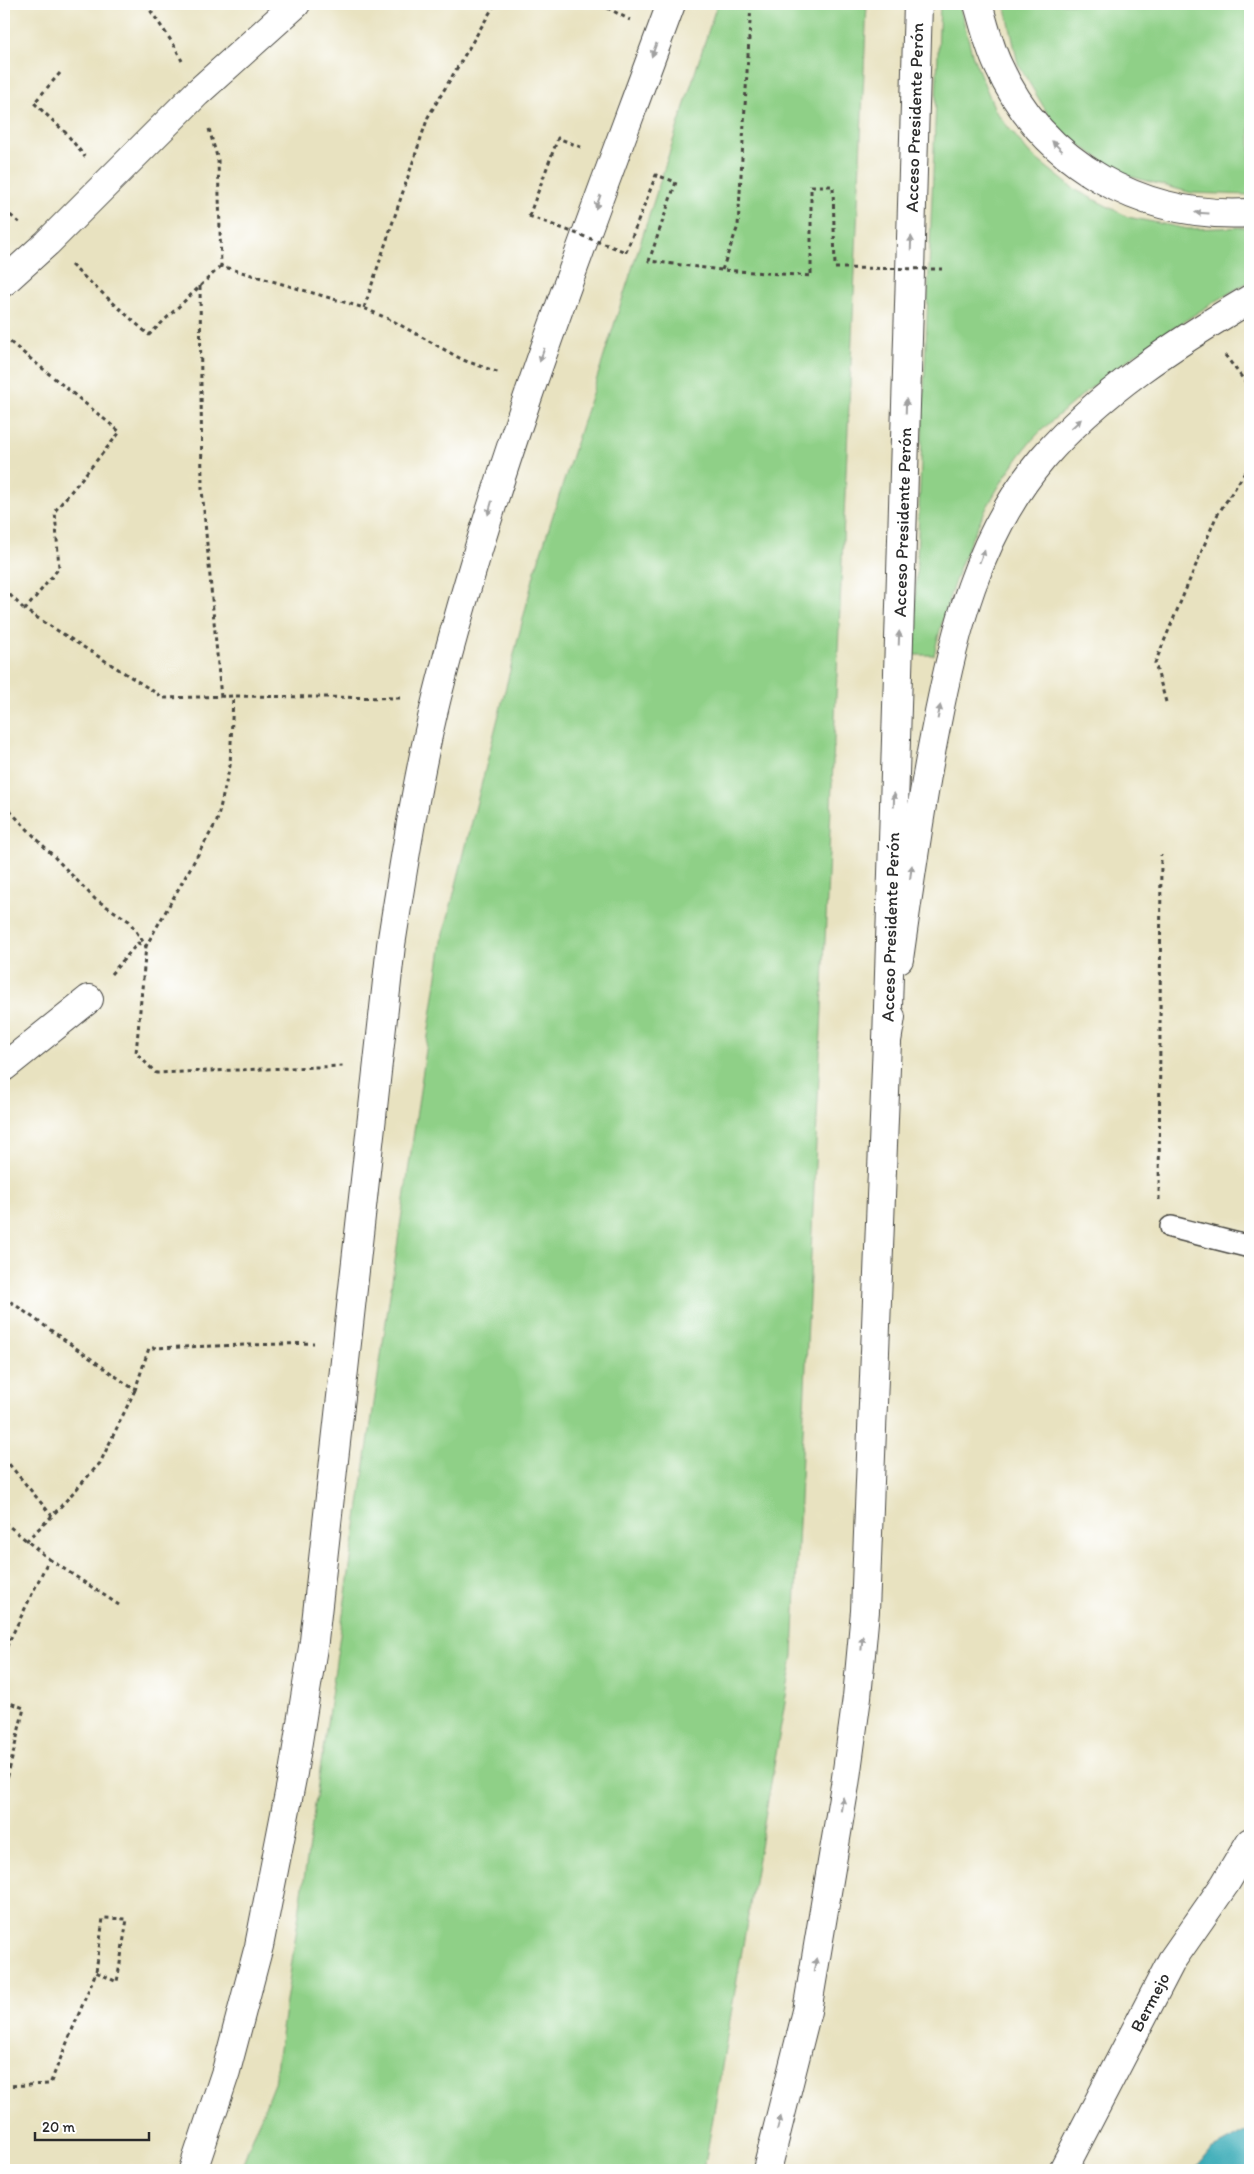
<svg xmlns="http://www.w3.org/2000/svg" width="1254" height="2174" font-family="Itim,sans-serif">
<rect width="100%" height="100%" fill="#fff"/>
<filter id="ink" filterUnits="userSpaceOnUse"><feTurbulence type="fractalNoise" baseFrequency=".02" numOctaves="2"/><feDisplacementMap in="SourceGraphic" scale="10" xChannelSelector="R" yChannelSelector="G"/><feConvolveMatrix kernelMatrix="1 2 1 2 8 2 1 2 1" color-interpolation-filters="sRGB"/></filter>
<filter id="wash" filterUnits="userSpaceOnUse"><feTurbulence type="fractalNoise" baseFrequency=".0096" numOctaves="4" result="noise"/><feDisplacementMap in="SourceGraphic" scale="20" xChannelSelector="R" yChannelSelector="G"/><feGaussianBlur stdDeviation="1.12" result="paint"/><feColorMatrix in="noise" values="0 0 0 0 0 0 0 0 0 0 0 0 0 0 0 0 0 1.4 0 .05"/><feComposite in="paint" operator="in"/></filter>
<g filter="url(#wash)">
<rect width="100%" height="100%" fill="#e8e2c0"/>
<!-- green -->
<g fill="#8fd087" stroke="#5d7e59">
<path d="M717,4H867L793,1656L704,2170H240L274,2083L442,941L535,571Z"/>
<path d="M940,4H959L973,57L996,112L1029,153L1074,189L1128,217L1188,229L1250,227V281C1188,317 1130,355 1075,401C1059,415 1041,429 1028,445C980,504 950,582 934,655H913Z"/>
<path d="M1005,4H1250V195L1192,193L1125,175L1058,131L1018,64Z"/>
</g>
<!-- water -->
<path fill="#3bacb7" stroke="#336c71" d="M1250,2129V2170H1189L1198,2166L1211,2150Z"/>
</g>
<g filter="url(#ink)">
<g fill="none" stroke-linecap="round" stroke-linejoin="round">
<defs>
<path id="lane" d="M1171,1227L1250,1247"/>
<g id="street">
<path d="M4,282L47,243L197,93L296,4"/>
<path d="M4,1067L89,999"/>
<path id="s1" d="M1063,2170L1172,1960L1225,1884L1250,1842"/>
</g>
<g id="primary">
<path d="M899,959C910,883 920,807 935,732C954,633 977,536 1043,458C1100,392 1176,343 1250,299"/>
<path d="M193,2170L226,2071L259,1946L293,1773L314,1641L391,945C404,862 417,778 437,697C497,460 587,233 671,4"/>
<path d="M767,2170L807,2011L845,1785L857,1697L865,1611L887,1041L891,1017"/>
</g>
<g id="highway">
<path d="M978,4C984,24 989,46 998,65C1043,165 1143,219 1250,213"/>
<path id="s2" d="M887,1041L918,4"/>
</g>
</defs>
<!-- lane casing -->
<use href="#lane" stroke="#474641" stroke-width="24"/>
<!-- street casing -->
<use href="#street" stroke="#474641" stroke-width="30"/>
<!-- primary casing -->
<use href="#primary" stroke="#474641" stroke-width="30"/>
<!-- highway casing -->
<use href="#highway" stroke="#474641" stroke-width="30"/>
<!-- path -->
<g stroke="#474641" stroke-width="3" stroke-dasharray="4 4" stroke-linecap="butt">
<path d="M146,4L174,45L182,61"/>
<path d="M600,4L630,20"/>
<path d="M60,73L34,103L66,133L85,157"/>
<path d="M209,129L218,160L221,266L364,308L393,321L463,360L500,373"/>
<path d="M4,210L20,223"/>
<path d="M529,216L558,138L583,148"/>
<path d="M626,252L656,175L676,182L649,261L722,270L811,276V186H833L835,268"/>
<path d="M71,265L149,335L221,266"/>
<path d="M722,270L738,226L751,4"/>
<path d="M200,286L202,489L221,698"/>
<path d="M364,308L428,117L495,4"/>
<path d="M4,337L120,432L55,511L59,568L25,610L164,698L233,696L402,698"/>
<path d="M1225,355L1250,388"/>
<path d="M4,589L25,610"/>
<path d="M1166,702L1155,663L1216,517L1250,465"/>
<path d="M4,805L95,899L129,921L146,946L136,1053L156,1073L344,1066"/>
<path d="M111,974L138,943L146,946L217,821L230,766L233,696"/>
<path d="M1159,1200L1161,855"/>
<path d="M4,1297L135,1390L149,1348L314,1343"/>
<path d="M4,1458L52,1516"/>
<path d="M4,1522L49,1559L4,1652"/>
<path d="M26,1541L52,1516L100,1463L135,1390"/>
<path d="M49,1559L119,1605"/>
<path d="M4,1701L24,1708L4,1792"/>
<path d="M4,2086L50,2084L96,1972L103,1918L127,1919L117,1982L96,1972"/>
</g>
<!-- lane -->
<use href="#lane" stroke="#fff" stroke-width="21"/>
<!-- street -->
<use href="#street" stroke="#fff" stroke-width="28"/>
<!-- primary -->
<use href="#primary" stroke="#fff" stroke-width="28"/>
<!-- highway -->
<use href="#highway" stroke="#fff" stroke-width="28"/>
<!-- path-bridge -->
<g stroke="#474641" stroke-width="3" stroke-dasharray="4 4" stroke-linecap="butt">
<path d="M529,216L626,252"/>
<path d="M835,268L942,269"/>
</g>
</g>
<!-- one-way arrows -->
<defs><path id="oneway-solid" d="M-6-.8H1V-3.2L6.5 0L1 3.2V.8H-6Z" transform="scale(1.25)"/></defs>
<g fill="#a0a0a0">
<use href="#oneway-solid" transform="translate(654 50) rotate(110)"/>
<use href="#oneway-solid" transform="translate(1057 146) rotate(-136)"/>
<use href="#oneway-solid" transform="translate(598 202) rotate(110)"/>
<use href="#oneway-solid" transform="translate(1202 213) rotate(-176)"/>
<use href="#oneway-solid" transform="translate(911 243) rotate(-88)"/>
<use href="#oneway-solid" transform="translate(542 355) rotate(110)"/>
<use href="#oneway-solid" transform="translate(906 406) rotate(-88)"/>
<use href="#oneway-solid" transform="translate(1076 424) rotate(-43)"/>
<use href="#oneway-solid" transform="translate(490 508) rotate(106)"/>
<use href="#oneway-solid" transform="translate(982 556) rotate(-69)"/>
<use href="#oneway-solid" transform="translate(899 638) rotate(-88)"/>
<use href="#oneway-solid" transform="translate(939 712) rotate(-79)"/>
<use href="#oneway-solid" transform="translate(894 800) rotate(-88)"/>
<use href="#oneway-solid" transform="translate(911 872) rotate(-82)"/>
<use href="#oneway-solid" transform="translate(862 1643) rotate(-85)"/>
<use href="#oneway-solid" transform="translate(842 1804) rotate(-81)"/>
<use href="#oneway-solid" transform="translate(815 1965) rotate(-80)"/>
<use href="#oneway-solid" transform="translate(779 2123) rotate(-75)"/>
</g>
</g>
<g text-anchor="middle" stroke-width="4" stroke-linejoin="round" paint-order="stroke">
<!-- street labels -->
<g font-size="18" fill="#2b2b2b" stroke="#fff">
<text dy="6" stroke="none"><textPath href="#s2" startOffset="924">Acceso Presidente Perón</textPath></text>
<text dy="6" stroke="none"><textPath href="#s2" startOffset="519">Acceso Presidente Perón</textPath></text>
<text dy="6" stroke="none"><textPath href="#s2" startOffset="114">Acceso Presidente Perón</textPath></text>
<text dy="6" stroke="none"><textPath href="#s1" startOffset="189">Bermejo</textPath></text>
</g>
</g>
<!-- margin -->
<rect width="1254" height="2174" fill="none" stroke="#fff" stroke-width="20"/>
<!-- scale -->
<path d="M35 2132v8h114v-8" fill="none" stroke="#2b2b2b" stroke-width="2.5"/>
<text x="42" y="2132" font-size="15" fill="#2b2b2b" stroke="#ffffff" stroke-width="4" paint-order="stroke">20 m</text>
</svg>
